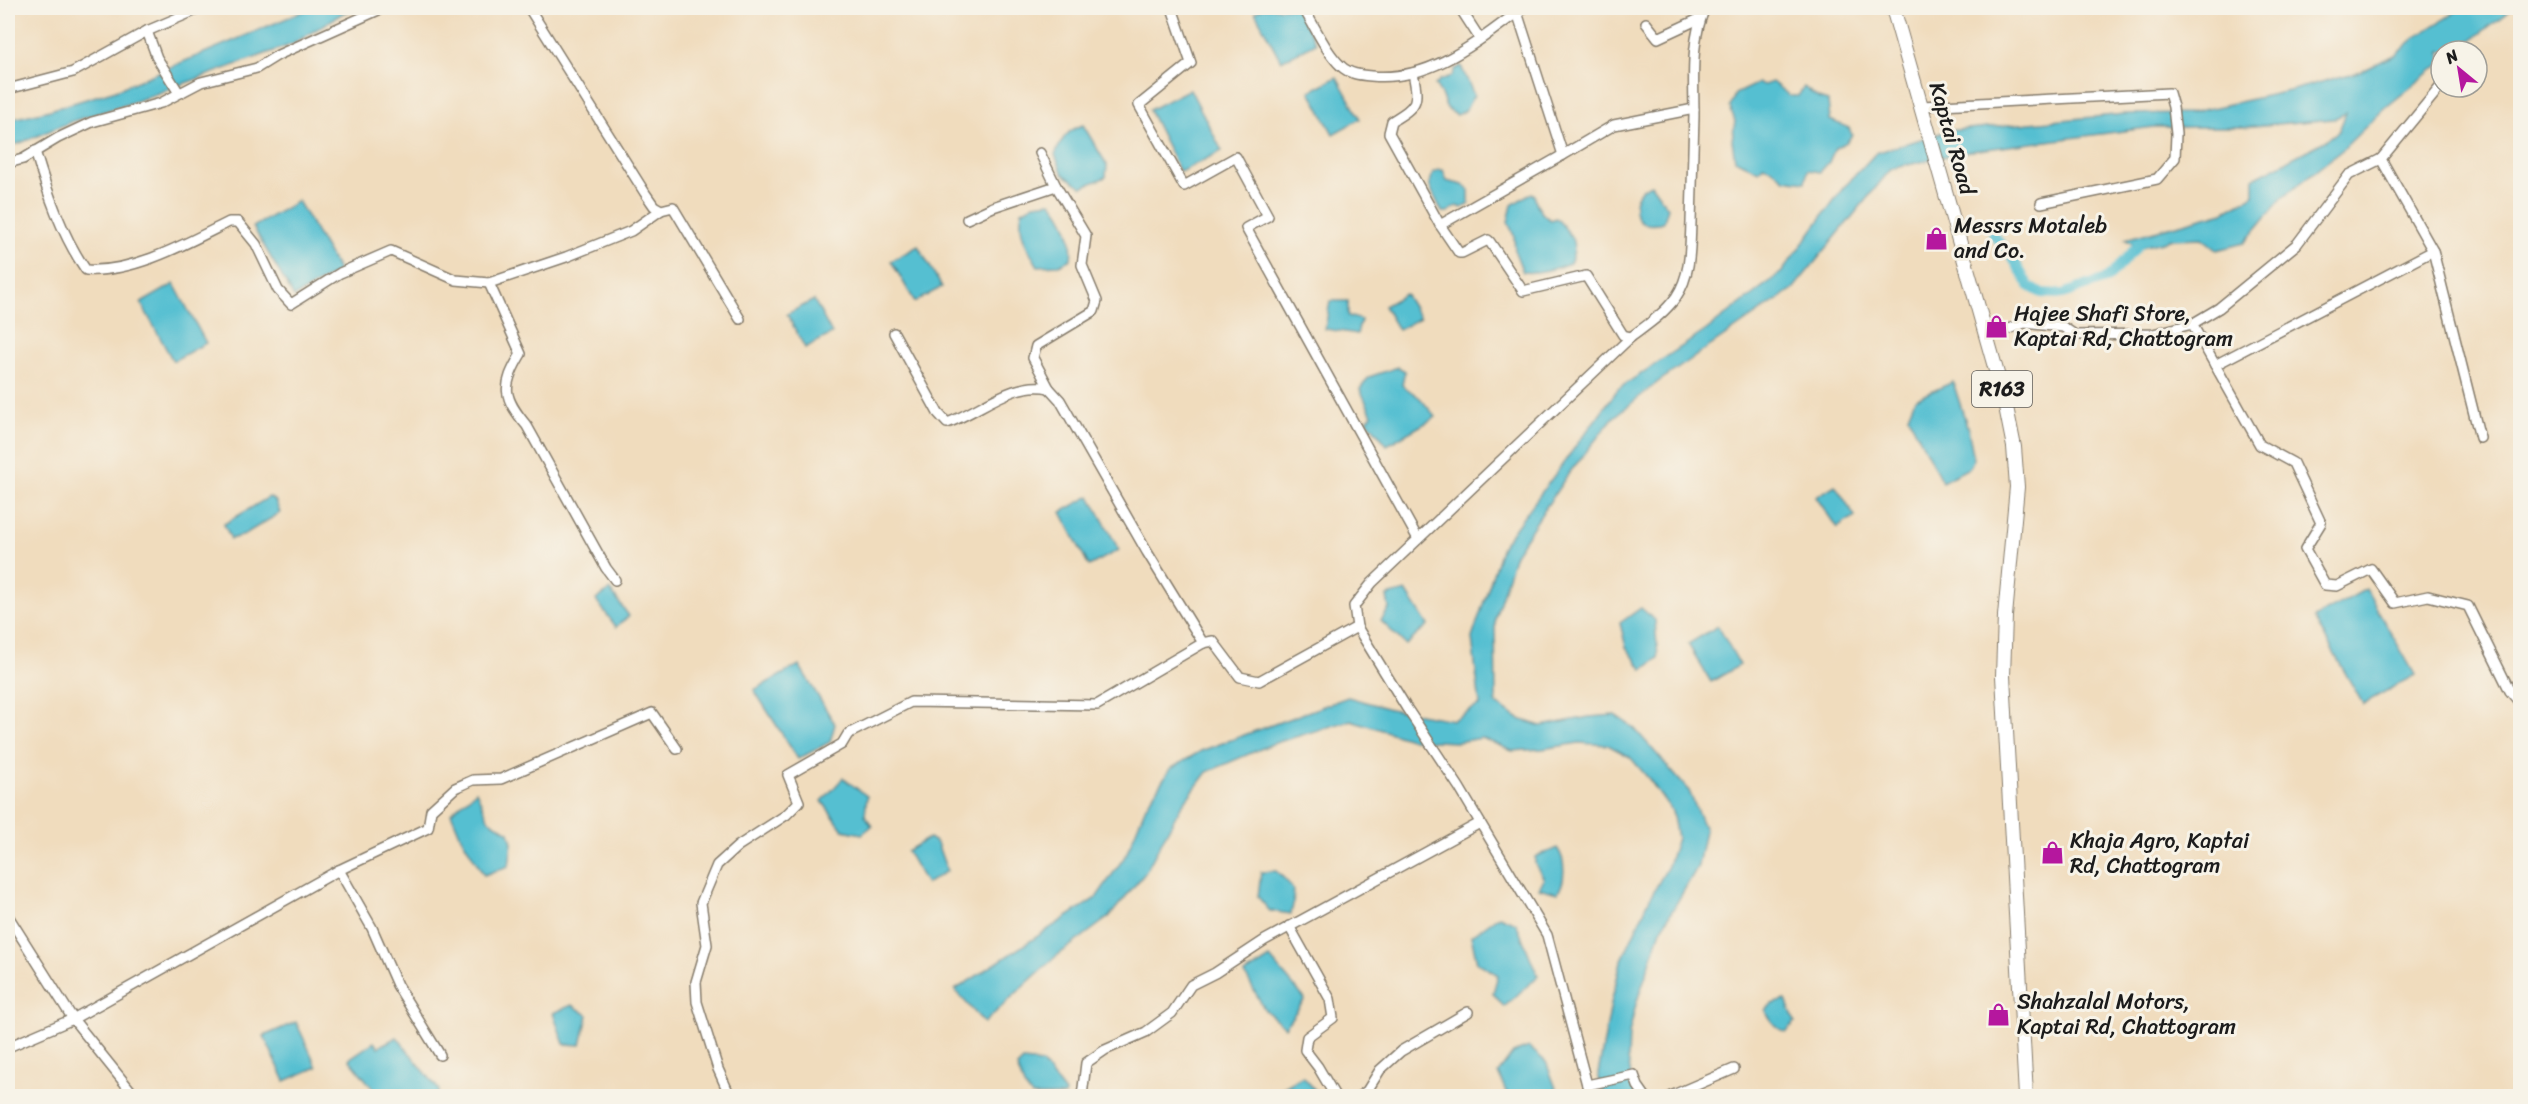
<svg xmlns="http://www.w3.org/2000/svg" width="2528" height="1104" font-family="Sriracha,sans-serif">
<rect width="100%" height="100%" fill="#f7f3e8"/>
<filter id="ink" filterUnits="userSpaceOnUse"><feTurbulence type="fractalNoise" baseFrequency=".0167" numOctaves="2"/><feDisplacementMap in="SourceGraphic" scale="12" xChannelSelector="R" yChannelSelector="G"/><feConvolveMatrix kernelMatrix="1 2 1 2 8 2 1 2 1" color-interpolation-filters="sRGB"/></filter>
<filter id="wash" filterUnits="userSpaceOnUse"><feTurbulence type="fractalNoise" baseFrequency=".008" numOctaves="4" result="noise"/><feDisplacementMap in="SourceGraphic" scale="24" xChannelSelector="R" yChannelSelector="G"/><feGaussianBlur stdDeviation="1.35" result="paint"/><feColorMatrix in="noise" values="0 0 0 0 0 0 0 0 0 0 0 0 0 0 0 0 0 1.4 0 .05"/><feComposite in="paint" operator="in"/></filter>
<g filter="url(#wash)">
<rect width="100%" height="100%" fill="#f0dcbd"/>
<!-- water -->
<g fill="#55bfd1" stroke="#386e76" stroke-width="1.5">
<path d="M311,8H359L343,13L293,44L128,104L73,121L18,144H8V120L50,110L116,90Z"/>
<path d="M1263,8H1297L1316,43L1281,61L1255,12Z"/>
<path d="M2462,8H2513L2457,51H2441V63L2385,108L2342,150L2283,197L2244,243L2217,250L2202,238L2173,239L2138,248L2125,239L2224,212L2254,195V178L2323,142L2339,131L2346,113L2333,119L2242,127H2154L1963,152L1891,169L1793,289L1658,382L1613,418L1566,477L1515,554L1495,618L1496,704L1519,719L1541,726L1589,717L1615,715L1634,728L1689,791L1705,830L1698,866L1661,930L1636,1004L1629,1034L1628,1059L1632,1081L1641,1096H1604L1598,1074L1612,999L1621,962L1650,898L1668,866L1677,838L1672,811L1649,779L1630,757L1608,745L1579,743L1542,749L1512,751L1482,738L1457,742L1413,740L1351,720L1272,744L1207,772L1180,808L1145,873L1109,917L1054,958L984,1023L955,990L1096,898L1126,855L1146,806L1170,769L1201,751L1348,697L1390,709L1453,720L1480,705L1472,638L1502,546L1618,389L1705,331L1782,272L1843,188L1876,153L1947,131L2125,114L2189,113L2289,91L2361,71L2395,55L2417,36Z"/>
<path d="M1461,66L1474,95L1465,111L1457,115C1442,111 1445,95 1435,85L1440,80L1452,76L1455,69Z"/>
<path d="M1337,77L1360,119L1333,134L1310,91Z"/>
<path d="M1772,82L1790,96H1798L1804,87L1818,98L1828,101L1830,120L1849,128L1852,135L1847,142L1835,148L1829,162L1820,172L1808,170L1805,182L1784,179L1772,169L1763,166L1759,171L1735,160L1732,140L1735,121L1730,107L1735,94L1758,83L1764,85Z"/>
<path d="M1190,89L1222,151L1180,172L1149,110Z"/>
<path d="M1083,125L1107,165L1106,177L1082,187L1063,174L1055,155C1061,140 1067,130 1083,125Z"/>
<path d="M1438,170H1443L1447,181L1463,185L1469,190V204L1462,208L1457,206L1448,212H1442L1429,185L1433,173Z"/>
<path d="M1651,184L1668,208L1664,221C1632,237 1624,194 1651,184Z"/>
<path d="M1529,194H1534C1536,205 1541,215 1551,220L1556,218C1569,232 1580,242 1570,263C1555,269 1539,274 1523,272L1515,252L1514,236L1508,222L1512,205Z"/>
<path d="M298,201L339,271L294,297L253,227Z"/>
<path d="M1051,202C1065,217 1074,239 1071,259L1059,265L1038,266C1027,248 1017,232 1022,211L1034,204Z"/>
<path d="M918,246L942,287L915,302L891,261Z"/>
<path d="M174,284L206,343L173,361L141,303Z"/>
<path d="M1405,294L1420,318L1398,330L1384,306Z"/>
<path d="M814,300L832,334L805,348L787,314Z"/>
<path d="M1330,301H1348V316L1361,320L1357,334L1325,329Z"/>
<path d="M1398,367L1405,371L1402,385L1420,398L1436,417L1387,445L1367,420L1372,415L1360,389L1369,377Z"/>
<path d="M1953,382L1968,429L1974,459L1969,468L1942,482L1908,416L1915,399Z"/>
<path d="M1835,485L1855,516L1837,528L1816,497Z"/>
<path d="M1090,496L1119,550L1089,566L1061,512Z"/>
<path d="M269,497L275,500L280,513L245,534L231,539L224,524Z"/>
<path d="M2366,589L2415,675L2363,704L2314,618Z"/>
<path d="M610,590L629,616L616,627L596,600Z"/>
<path d="M1406,591L1428,625L1406,645L1381,621L1389,609L1387,596Z"/>
<path d="M1641,608L1655,620L1658,658L1643,670L1626,647L1620,623Z"/>
<path d="M1718,626L1740,665L1711,682L1688,644Z"/>
<path d="M799,665L835,724L830,742L798,759L754,690Z"/>
<path d="M843,778L867,796L865,815L872,826L862,834L843,830L822,801Z"/>
<path d="M476,791L489,820L509,832L512,843L509,866L484,875L461,837L451,813Z"/>
<path d="M929,838L937,843L947,871L926,884L907,851Z"/>
<path d="M1557,848C1566,859 1566,883 1557,893L1539,888L1544,879L1535,864V857C1542,852 1550,853 1557,848Z"/>
<path d="M1276,871C1294,886 1297,891 1291,914L1270,911L1258,897L1261,872Z"/>
<path d="M1499,916L1516,923L1538,976L1504,1007L1493,993L1498,975L1477,962L1471,936Z"/>
<path d="M1270,958L1305,999L1285,1027L1265,1010L1245,974Z"/>
<path d="M1786,1000L1795,1022L1786,1032C1776,1029 1768,1019 1766,1010L1772,1004Z"/>
<path d="M572,1005L588,1015L581,1045L564,1044L553,1013Z"/>
<path d="M296,1022L317,1067L285,1081L264,1036Z"/>
<path d="M397,1037L439,1090L437,1096H379L349,1059L374,1042L378,1047Z"/>
<path d="M1529,1047L1546,1062L1559,1096H1508L1498,1073L1513,1053Z"/>
<path d="M1023,1061L1042,1063L1065,1093L1064,1096H1032L1024,1086L1017,1067Z"/>
<path d="M1303,1076L1320,1096H1272L1274,1093Z"/>
</g>
<g fill="none" stroke-linecap="round" stroke-linejoin="round">
<!-- canal -->
<path stroke="#55bfd1" stroke-width="10" d="M1993,234L2012,257L2029,286L2041,293L2063,294L2108,278L2142,241L2148,239"/>
</g>
</g>
<g filter="url(#ink)">
<g fill="none" stroke-linecap="round" stroke-linejoin="round">
<defs>
<g id="minor">
<path d="M529,8L645,193L654,206L661,210L673,207L740,319"/>
<path d="M1172,8L1191,63L1139,105L1184,186L1236,157L1268,216L1246,228L1418,539"/>
<path d="M1303,8C1315,26 1325,51 1341,66C1349,74 1360,75 1371,76C1431,82 1478,41 1523,8"/>
<path d="M1460,8L1480,39"/>
<path d="M1517,12L1563,155L1614,125L1694,109"/>
<path d="M1646,23L1658,38L1701,18"/>
<path d="M147,31L157,58L179,93"/>
<path d="M1413,73C1419,103 1418,105 1392,121L1389,133L1440,225"/>
<path d="M8,89L73,72L147,31L201,8"/>
<path d="M1922,106L2169,93L2173,107L2176,134L2175,158L2157,179L2041,203"/>
<path d="M35,151C47,191 62,236 86,270C134,273 187,243 229,222H238L256,244L278,290L291,304L340,273L391,251L456,280L489,283L566,257L631,231L661,210"/>
<path d="M1040,153L1056,186L1086,236L1082,265L1097,301L1094,311L1036,346L1033,358L1049,388L1060,400L1147,552L1203,643L1213,641L1240,677L1259,681L1357,627"/>
<path d="M1563,155L1440,225L1459,253H1462L1488,240L1490,242L1523,291L1586,276L1623,335L1631,337"/>
<path d="M8,163L23,159L58,138L92,122L161,103L201,82L257,68L278,55L383,8"/>
<path d="M967,219L993,207L1056,186"/>
<path d="M2433,251L2480,438"/>
<path d="M489,283L521,354C501,387 503,397 527,426L606,568L615,580"/>
<path d="M2192,324L2260,445L2293,463L2321,523L2305,549L2325,585L2337,586L2371,569L2395,603L2428,596L2468,606L2510,691L2520,703"/>
<path d="M894,333L938,413L947,423C979,412 1013,380 1049,388"/>
<path d="M1988,337L2024,323L2063,327L2075,335L2153,334L2192,324L2219,308L2297,244L2349,175L2381,159"/>
<path d="M2215,365L2433,251L2381,159L2441,86"/>
<path d="M339,870L372,928L397,985L440,1055"/>
<path d="M8,916L73,1019L339,870L428,828L431,810L455,788L473,780L501,779L652,713L677,749"/>
<path d="M1289,926L1330,999L1333,1018L1307,1037L1305,1050L1318,1067L1335,1096"/>
<path d="M8,1047L73,1019L135,1096"/>
<path d="M1587,1085L1634,1075L1638,1086L1645,1096"/>
<path d="M730,1096L718,1069L697,1002L696,982L707,945L701,903L717,865L738,846L786,815L799,802L788,775L842,744L848,734L911,702L1097,705L1203,643"/>
<path d="M1082,1096L1086,1063L1105,1050L1146,1032L1172,1013L1191,985L1215,973L1265,940L1480,823"/>
<path d="M1360,1096L1367,1091L1380,1070L1401,1051L1468,1012"/>
<path d="M1590,1096L1547,935L1459,787L1406,707L1357,627L1354,606L1372,583L1631,337C1647,325 1664,314 1676,297C1691,275 1690,248 1691,222C1692,187 1693,152 1694,116C1694,80 1690,41 1705,8"/>
<path d="M1671,1096L1734,1069"/>
</g>
<path id="primary" d="M1893,8L2005,402L2014,447L2017,487L2005,616L2003,676L2026,1096"/>
</defs>
<!-- minor casing -->
<use href="#minor" stroke="#867c6c" stroke-width="12"/>
<!-- primary casing -->
<use href="#primary" stroke="#867c6c" stroke-width="16"/>
<!-- minor -->
<use href="#minor" stroke="#fff" stroke-width="9"/>
<!-- primary -->
<use href="#primary" stroke="#fff" stroke-width="14"/>
</g>
</g>
<!-- icons -->
<defs>
<symbol id="shop-bare" viewBox="-9 -9 18 18"><path d="M-5-2.5h2.3a2.7 3.5 0 0 1 5.4 0H5L5.5 6h-11ZM-1.5-2.5h3a1.5 2.3 0 0 0-3 0Z" fill="#b5179e" stroke="#f7f3e8" stroke-width="2.5" paint-order="stroke"/></symbol>
</defs>
<g fill-rule="evenodd">
<use href="#shop-bare" x="1920" y="222" width="33" height="33"/>
<use href="#shop-bare" x="1980" y="310" width="33" height="33"/>
<use href="#shop-bare" x="2036" y="836" width="33" height="33"/>
<use href="#shop-bare" x="1982" y="998" width="33" height="33"/>
</g>
<g text-anchor="middle" stroke-width="6" stroke-linejoin="round" paint-order="stroke">
<!-- shield labels -->
<rect fill="#f7f3e8" stroke="#5e5c59" stroke-width="1.5" x="1972" y="371" width="60" height="36" rx="4.5"/>
<g font-size="21" font-weight="bold" fill="#1c1c1c">
<text x="2002" y="396">R163</text>
</g>
<!-- street labels -->
<g font-size="22" fill="#1c1c1c" stroke="#f7f3e8">
<text transform="translate(1953 138) rotate(74)" y="8">Kaptai Road</text>
</g>
<!-- poi labels -->
<g font-size="22" fill="#1c1c1c" stroke="#f7f3e8" text-anchor="start">
<text x="1954" y="233">Messrs Motaleb<tspan x="1954" dy="25">and Co.</tspan></text>
<text x="2014" y="321">Hajee Shafi Store,<tspan x="2014" dy="25">Kaptai Rd, Chattogram</tspan></text>
<text x="2070" y="848">Khaja Agro, Kaptai<tspan x="2070" dy="25">Rd, Chattogram</tspan></text>
<text x="2017" y="1009">Shahzalal Motors,<tspan x="2017" dy="25">Kaptai Rd, Chattogram</tspan></text>
</g>
</g>
<!-- margin -->
<rect width="2528" height="1104" fill="none" stroke="#f7f3e8" stroke-width="30"/>
<!-- north arrow -->
<g transform="translate(2459 69) rotate(330)"><circle r="28" fill="#f7f3e8" stroke="#9f9d96" stroke-width="1.5"/>
<path d="M0-4.5L10 22L0 15L-10 22Z" fill="#b5179e"/>
<text y="-9" font-size="16" font-weight="bold" text-anchor="middle" fill="#1c1c1c">N</text>
</g>
</svg>
